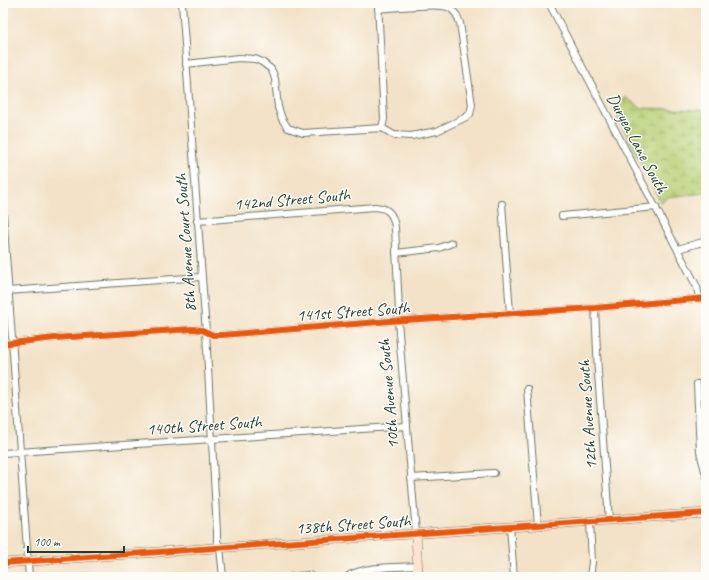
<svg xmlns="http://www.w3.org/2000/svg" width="709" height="580" font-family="Caveat,sans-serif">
<defs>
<pattern id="wetland-marsh" width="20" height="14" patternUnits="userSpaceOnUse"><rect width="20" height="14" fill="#b8d075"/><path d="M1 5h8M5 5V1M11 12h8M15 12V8" fill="none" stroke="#95aa61"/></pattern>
</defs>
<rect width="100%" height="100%" fill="#fdfcf7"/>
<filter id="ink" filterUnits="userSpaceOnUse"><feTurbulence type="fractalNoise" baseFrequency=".025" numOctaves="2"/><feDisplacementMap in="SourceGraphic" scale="8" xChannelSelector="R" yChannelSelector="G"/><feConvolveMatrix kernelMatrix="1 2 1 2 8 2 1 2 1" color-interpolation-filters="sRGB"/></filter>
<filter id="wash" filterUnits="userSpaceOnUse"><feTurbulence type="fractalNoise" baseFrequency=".012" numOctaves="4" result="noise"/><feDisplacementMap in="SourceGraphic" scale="16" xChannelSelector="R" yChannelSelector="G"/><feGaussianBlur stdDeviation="0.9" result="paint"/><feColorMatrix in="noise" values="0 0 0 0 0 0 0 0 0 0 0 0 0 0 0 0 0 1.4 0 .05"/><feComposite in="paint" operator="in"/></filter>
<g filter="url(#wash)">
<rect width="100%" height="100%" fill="#f3e2c7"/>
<!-- wetland -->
<path fill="url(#wetland-marsh)" stroke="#6c8654" d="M625,97L641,108L706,110V193L668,197L661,203L613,108Z"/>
</g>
<g filter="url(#ink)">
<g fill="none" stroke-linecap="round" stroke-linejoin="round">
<defs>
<g id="street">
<path d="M182,3L206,332L217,532V541L220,548L223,577"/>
<path d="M378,3L384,119L382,128"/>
<path d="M549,3L697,287L699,298"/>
<path d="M186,64L239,58L255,59L262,62L271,69L273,73L275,79L278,107L282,119L288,128L303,133L382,128L394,135L411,136L437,131L466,117L470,114L472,105L460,23C458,17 456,12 450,8C440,2 392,8 378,9"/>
<path d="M502,204L510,313"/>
<path d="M3,213L29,577"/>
<path d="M562,216L656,207"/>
<path d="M197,221L375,207C389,208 393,214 395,227L399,310L398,321L416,533"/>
<path d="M678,249L706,241"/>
<path d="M396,253L439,248L452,243"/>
<path d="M8,291L201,277"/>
<path d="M595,308L598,373L609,520"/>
<path d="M3,344L55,338L193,329L202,330L213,335H222L390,321L595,308L706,298"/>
<path d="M697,384L700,452L706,475"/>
<path d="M527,389L538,525"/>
<path d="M3,453L407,426"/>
<path d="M411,478L494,473"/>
<path d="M590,522L592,562L590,577"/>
<path d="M510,527L514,577"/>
<path d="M291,577L309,575L313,577"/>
<path d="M347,577C361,566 399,567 418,566"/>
</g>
<g id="secondary">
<path d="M416,533L418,577"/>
<path d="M3,563L706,513"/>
</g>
</defs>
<!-- street casing -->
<use href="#street" stroke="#697767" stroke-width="8"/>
<!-- secondary casing -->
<use href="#secondary" stroke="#697767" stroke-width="10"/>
<!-- street -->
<use href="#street" stroke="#fff" stroke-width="6"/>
<!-- secondary -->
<use href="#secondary" stroke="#fde4d0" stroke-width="9"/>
<defs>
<g id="cycleway">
<path d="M3,344L55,338L193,329L202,330L213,335H222L390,321L595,308L706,298"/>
<path d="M3,563L706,513"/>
</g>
</defs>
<!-- cycleway casing -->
<use href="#cycleway" stroke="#fdfcf7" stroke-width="8"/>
<!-- cycleway -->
<use href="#cycleway" stroke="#e8590c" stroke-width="6"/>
</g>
</g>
<g text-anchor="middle" stroke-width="3" stroke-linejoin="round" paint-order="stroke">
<!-- street labels -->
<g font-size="17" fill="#1f3d34" stroke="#fdfcf7">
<text transform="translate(638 143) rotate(62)" y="6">Duryea Lane South</text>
<text transform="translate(292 199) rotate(-5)" y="6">142nd Street South</text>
<text transform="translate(185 243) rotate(-94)" y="6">8th Avenue Court South</text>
<text transform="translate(353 311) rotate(-4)" y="6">141st Street South</text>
<text transform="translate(388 394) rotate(-95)" y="6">10th Avenue South</text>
<text transform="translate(587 415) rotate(-94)" y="6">12th Avenue South</text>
<text transform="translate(204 425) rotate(-4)" y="6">140th Street South</text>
<text transform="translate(353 524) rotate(-4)" y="6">138th Street South</text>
</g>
</g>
<!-- margin -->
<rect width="709" height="580" fill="none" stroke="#fdfcf7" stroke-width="16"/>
<!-- scale -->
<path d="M28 546v6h96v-6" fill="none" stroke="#1f3d34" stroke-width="2"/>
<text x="34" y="546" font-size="12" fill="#1f3d34" stroke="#fdfcf7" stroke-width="3" paint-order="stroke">100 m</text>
</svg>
